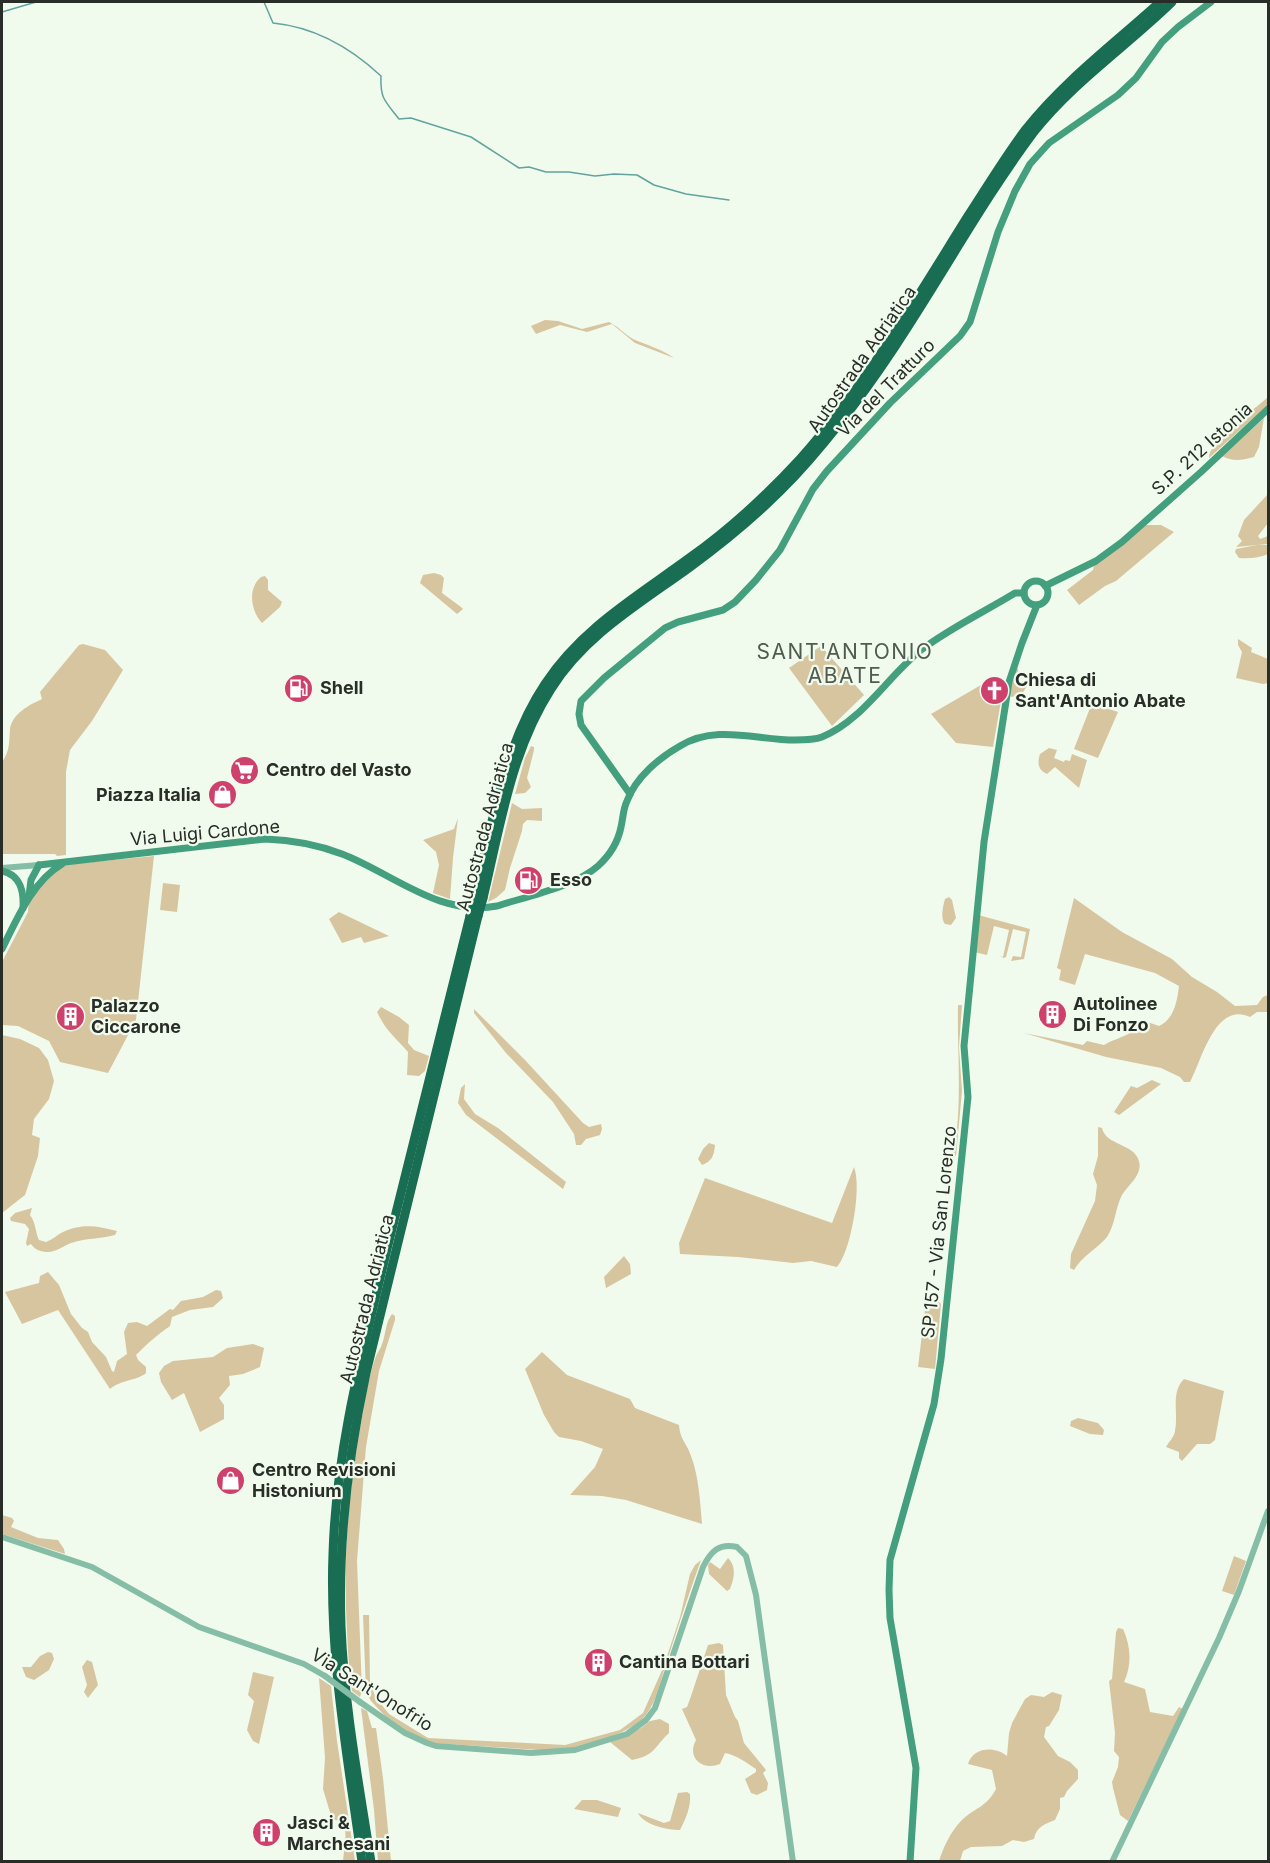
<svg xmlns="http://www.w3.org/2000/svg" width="1270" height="1863" font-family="Inter,sans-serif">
<rect width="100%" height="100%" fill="#f0fbed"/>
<!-- green -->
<g fill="#d7c59f">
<path d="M545,320L558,321L582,329L609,322C618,326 624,334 633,339C647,345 661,349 674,358L635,343L612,324L587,332L560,325L536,334L531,326Z"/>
<path d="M1268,397V405L1209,458C1208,442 1255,409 1268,397Z"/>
<path d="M1264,418L1259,447L1254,457C1244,460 1232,462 1222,456Z"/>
<path d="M1268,494V523L1258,536L1260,539L1268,536V544L1236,547L1242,541L1238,536L1244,520Z"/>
<path d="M1146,525H1161L1174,532L1116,581L1105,586L1079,605L1067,590L1093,570L1094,565Z"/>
<path d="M1257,545H1268V554C1259,558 1249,559 1239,558L1235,552L1236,549Z"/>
<path d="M434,573L441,575L444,578L442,593L461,607L463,609L457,614L420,583L423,575Z"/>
<path d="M265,576L268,580V590L282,602L280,607L262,623C251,611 247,589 261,577Z"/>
<path d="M1238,639L1252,648L1251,652L1268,659V683L1263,684L1236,678L1242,652L1238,645Z"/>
<path d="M83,644L105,650L123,670L92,721L70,750L66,772V855L57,856L55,854H2V762C10,751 9,742 10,729C12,714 29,705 42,699L40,692L79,645Z"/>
<path d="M821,646L864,695L832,726L789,668Z"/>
<path d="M1017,667L1019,673L1016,685H1017L1027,678L1034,676L1021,695L1011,697L1009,692Z"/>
<path d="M981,685L993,701H1001L993,747L956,743L931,714Z"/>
<path d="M1092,703L1118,712L1098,758L1074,749Z"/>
<path d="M531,746L534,747V750L527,778L531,787L525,793L515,794L525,758Z"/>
<path d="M1049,748L1057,750L1054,758L1064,762L1065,760L1070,761L1072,754L1087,760L1079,788L1055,767L1047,774C1038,770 1037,763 1040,754Z"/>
<path d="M512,803L522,809L542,808V821L527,820L523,824L522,831L510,868L505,890L496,898L488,902Z"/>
<path d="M458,818L453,858L450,899L433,893L439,865L436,852L423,840L454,829Z"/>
<path d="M154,856L136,1020L108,1073L60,1062L49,1041L18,1026L2,1025V962L28,912L29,899L61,865Z"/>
<path d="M163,883L180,885L177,912L160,910Z"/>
<path d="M949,897L952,900L956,918L951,925L945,924C940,918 943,906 945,899Z"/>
<path d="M1074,898L1122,932L1172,959L1192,977L1217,992L1235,1006L1257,1005L1263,997L1268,995V1012H1257L1250,1017C1215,1001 1202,1060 1190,1082H1184L1180,1077L1161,1068L1106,1057L1024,1033L1083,1045L1087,1041L1104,1045C1119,1036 1133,1037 1142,1020L1159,1026C1174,1019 1177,1002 1179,986L1155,973L1085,954L1075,985L1059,980L1061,970L1057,968Z"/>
<path d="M339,912L389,936L364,943L361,937L342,943L329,919Z"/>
<path d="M978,915L1030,929L1024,959L1011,961L1013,956L1021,957L1026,932L1013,929L1006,957L1004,958L999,956L1003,957L1009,930L994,926L987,955L974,952Z"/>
<path d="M958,1005H962L959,1047L962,1091L956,1156H953C963,1106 957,1055 958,1005Z"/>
<path d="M381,1007L399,1017L409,1025L408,1043L414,1050L429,1056L425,1071L419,1076L407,1075L408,1052C395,1037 386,1031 377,1012Z"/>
<path d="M474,1009L525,1060L583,1123L589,1127L601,1124L602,1129L600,1135L586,1139L581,1145H576L574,1134L553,1102L506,1053L474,1013Z"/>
<path d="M2,1035L20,1039L39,1048L48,1060L54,1081L49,1099L34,1119L32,1135L40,1138L38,1156L25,1195L2,1213Z"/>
<path d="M1152,1080L1161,1084L1119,1115L1114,1112L1131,1086L1137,1088Z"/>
<path d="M465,1084L464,1099L475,1114L498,1128L566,1182L563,1189L466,1115L458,1103L461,1088Z"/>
<path d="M1098,1127L1102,1128C1106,1146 1134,1143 1139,1161C1143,1176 1127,1185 1121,1197C1115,1210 1115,1225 1107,1237C1097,1249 1082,1256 1074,1270L1070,1268L1071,1254L1095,1201L1097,1185L1093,1174L1098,1156Z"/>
<path d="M709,1143L715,1145C714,1156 712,1161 702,1165L698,1159L703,1149Z"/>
<path d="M854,1167C862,1187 851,1251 837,1267L811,1261L793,1263L738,1257L680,1254L679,1243L705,1178L832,1223Z"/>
<path d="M32,1208L30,1215C36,1223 35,1231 39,1240L46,1242C52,1240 57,1235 63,1232C83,1223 98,1226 117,1231L115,1235C101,1239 85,1238 71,1243C63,1246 56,1252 48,1252C41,1252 35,1250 31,1244L27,1246L26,1243L29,1229L25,1224L11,1221L10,1218L15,1213Z"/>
<path d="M624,1256L630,1264L631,1274L606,1288L604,1277Z"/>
<path d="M48,1272L59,1285L71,1314L82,1328L88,1332L92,1342L106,1357L112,1371L114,1372L117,1361L127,1354L124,1332L128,1323L137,1322L147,1326L170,1309L173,1310L181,1301L203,1297L216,1290L221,1291L223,1298L213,1307L190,1310L172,1317L170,1326C157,1335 147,1344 136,1355L138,1360L146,1367V1373C137,1381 122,1379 110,1389L58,1310L22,1324L5,1292L39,1283L40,1276Z"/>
<path d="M926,1301L939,1302L941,1304L935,1369L918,1367Z"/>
<path d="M392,1314L395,1316V1320L379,1371L366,1447L357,1561L362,1691L360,1697L352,1691C349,1672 348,1652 347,1632C343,1562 348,1492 361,1423C365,1401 368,1377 376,1356C378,1352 381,1348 382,1344C386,1334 385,1323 392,1314Z"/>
<path d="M253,1344L264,1348L260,1367L243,1374L229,1376L230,1385L219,1398L224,1405V1419L200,1432L184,1393L172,1400L161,1382L159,1373L164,1366L173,1361L213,1357L227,1348Z"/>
<path d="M542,1352L567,1375L630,1399L635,1408L679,1425C680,1440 687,1443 691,1456C699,1477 700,1502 702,1524L626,1500L602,1496L570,1495L595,1467L603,1449L581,1441L559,1437L554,1432L544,1415L525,1369Z"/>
<path d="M1184,1379L1224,1391L1216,1434L1215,1440L1210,1444H1197L1182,1461L1179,1458V1452L1166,1447C1169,1441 1174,1438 1175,1431C1179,1413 1170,1393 1184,1379Z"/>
<path d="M1078,1418L1098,1423L1104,1430L1103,1435L1090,1434L1070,1426L1071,1421Z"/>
<path d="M2,1515L12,1518L14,1521L11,1527L38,1538L58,1540L64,1549L65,1554L2,1534Z"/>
<path d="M1234,1556L1246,1561L1234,1595L1222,1591Z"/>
<path d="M728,1558C737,1567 734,1579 730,1589L727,1591L709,1574L708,1565L710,1562L720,1569Z"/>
<path d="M701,1560C689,1593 678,1627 667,1661C661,1678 657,1702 645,1716C628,1736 580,1747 556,1751L431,1743L410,1733L385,1716L371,1701L366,1692L363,1615H369L370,1683L376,1698L389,1714L428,1738L565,1745L620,1730L643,1713L663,1668L680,1617L690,1574L695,1565Z"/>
<path d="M1118,1628L1123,1629C1131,1646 1132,1665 1124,1682L1145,1689L1150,1712L1173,1716L1179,1707L1183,1709L1128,1821L1120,1815L1113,1788L1112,1782L1118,1767L1119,1757L1114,1751L1115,1733L1109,1681L1112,1679L1116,1632Z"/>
<path d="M719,1643L723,1645L726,1695L735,1717L738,1721L744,1743L766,1770L763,1773L768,1783L767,1790L757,1795L751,1793L745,1779L756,1772V1769C747,1763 736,1755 725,1753L720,1764C703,1771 686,1758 696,1740L682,1709L687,1707L690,1699L708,1645Z"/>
<path d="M48,1652L52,1653L54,1659L49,1670L34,1680L26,1677L22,1667H31L40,1656Z"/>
<path d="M87,1660L92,1662L98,1685L88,1698L84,1692L87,1685L82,1667Z"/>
<path d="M253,1672L274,1677L259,1744L253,1741L247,1730L254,1701L248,1695Z"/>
<path d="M319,1678L331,1686L337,1741L355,1861H343C344,1849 348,1833 343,1822L332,1819L323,1789L325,1758Z"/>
<path d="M1052,1692L1062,1695L1059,1710L1049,1726L1046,1727L1044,1737L1058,1756L1070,1762L1078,1770V1779L1067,1791L1064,1797L1060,1798V1809L1055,1820C1045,1824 1036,1827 1034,1839L1024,1842L1013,1840L1002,1846L971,1847L963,1851L960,1861H939C943,1848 951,1831 961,1821C975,1807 986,1808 996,1789L992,1770L968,1764C973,1747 995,1746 1007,1756L1009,1733L1012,1723L1025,1699L1031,1695L1044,1697Z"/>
<path d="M361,1708L367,1711L372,1728H376L383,1778L391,1861H378L374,1810Z"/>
<path d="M660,1719L669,1724V1733C653,1748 656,1755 632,1760L610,1742L641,1728L650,1721Z"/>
<path d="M687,1792L690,1794C691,1807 686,1818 680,1830C667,1830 644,1825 638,1813L664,1823L670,1821L678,1793Z"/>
<path d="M582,1800H597L621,1808L618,1817L574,1809Z"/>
</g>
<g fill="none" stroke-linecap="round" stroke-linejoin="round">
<!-- stream -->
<g stroke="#62a3a0" stroke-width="1.5">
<path d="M264,2L273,23C314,27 351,48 381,76C380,99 385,101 399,119L411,118L471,137L519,168L529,167L546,172H569L595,176L614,174L637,175L654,185L686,194L729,200"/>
<path d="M2,12L36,2"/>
</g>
<!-- tertiary -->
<g stroke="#85bda6" stroke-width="6">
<path d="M2,868L39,865"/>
<path d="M2,1537L92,1567L199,1627L304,1664L325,1676"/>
<path d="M360,1702L405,1733L427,1743L436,1746L531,1753L575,1750L627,1734L646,1720L655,1708L703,1567C711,1551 719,1543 737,1547L746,1556L756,1595L793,1862"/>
<path d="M1112,1862L1219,1638L1239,1591L1268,1511"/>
</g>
<!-- secondary -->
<g stroke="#439f7e" stroke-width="7">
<circle cx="1036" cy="593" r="12"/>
<path d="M1045,586L1096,561L1122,542L1201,472L1268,409"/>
<path d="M630,794L581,725L579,714L581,701L604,678L665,628L678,622L723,610L735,602L756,580L780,550L813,489L827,471L890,403L960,336L970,322L998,232L1015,191L1030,164L1049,143L1118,95L1136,78L1162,42L1178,27L1211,2"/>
<path d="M39,865L265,839C293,840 316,844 342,854C392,873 439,917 497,906C525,897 576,886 598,866C609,856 618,842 621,827C623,819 623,809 627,801C636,777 659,758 680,746C716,724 756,740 795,740C804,740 814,740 822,737C862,721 888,676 921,650C950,628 984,612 1015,593H1024"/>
<path d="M2,871C20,875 24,890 23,908"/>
<path d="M29,896L31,880L39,865"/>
<path d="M2,949C17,919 32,882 62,864"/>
<path d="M910,1862L916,1768L890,1618L889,1590L890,1560L934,1404L941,1359L968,1097L964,1046L984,842L1009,682L1022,643L1037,605"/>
</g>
<!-- motorway -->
<g stroke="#196d52" stroke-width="9">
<path d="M475,898C491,827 504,745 545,684C581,629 636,597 688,559C729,530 766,496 800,459C866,385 916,299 968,216C987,187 1005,157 1026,129C1065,80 1115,43 1160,2"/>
<path d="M483,898C500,827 511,751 551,689C585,635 639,604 690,567C727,540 763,510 795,476C837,430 874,380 907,328C949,263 987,195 1033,133C1073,82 1127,46 1172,2"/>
<path d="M362,1862C348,1759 329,1657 333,1554C336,1449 363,1350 387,1249C415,1138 442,1027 470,916"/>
<path d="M371,1862C359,1784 344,1705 341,1626C338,1540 348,1457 366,1373L478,916"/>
</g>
<!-- tertiary-bridge -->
<path stroke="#85bda6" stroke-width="6" d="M325,1676L360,1702"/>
<!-- motorway-bridge -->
<g stroke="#196d52" stroke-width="9">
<path d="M470,916L475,898"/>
<path d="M478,916L483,898"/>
</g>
</g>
<!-- icons -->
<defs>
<symbol id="fuel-disc" viewBox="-11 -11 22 22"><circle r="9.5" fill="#ce416d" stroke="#f0fbed"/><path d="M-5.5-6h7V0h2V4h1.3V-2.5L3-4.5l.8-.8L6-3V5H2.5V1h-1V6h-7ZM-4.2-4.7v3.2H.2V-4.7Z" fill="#fff"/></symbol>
<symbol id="church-disc" viewBox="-11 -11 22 22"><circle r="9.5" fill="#ce416d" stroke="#f0fbed"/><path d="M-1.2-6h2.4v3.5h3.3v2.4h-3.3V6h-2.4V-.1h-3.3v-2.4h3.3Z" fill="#fff"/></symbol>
<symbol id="supermarket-disc" viewBox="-11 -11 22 22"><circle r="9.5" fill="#ce416d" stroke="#f0fbed"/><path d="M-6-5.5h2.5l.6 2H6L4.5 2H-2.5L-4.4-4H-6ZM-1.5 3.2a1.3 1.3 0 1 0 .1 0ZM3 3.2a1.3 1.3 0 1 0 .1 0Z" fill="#fff"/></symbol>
<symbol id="shop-disc" viewBox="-11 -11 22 22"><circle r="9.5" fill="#ce416d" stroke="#f0fbed"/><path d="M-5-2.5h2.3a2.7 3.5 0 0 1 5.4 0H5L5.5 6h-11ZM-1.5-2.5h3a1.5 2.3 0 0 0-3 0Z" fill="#fff"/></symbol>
<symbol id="building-disc" viewBox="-11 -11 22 22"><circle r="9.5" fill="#ce416d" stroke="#f0fbed"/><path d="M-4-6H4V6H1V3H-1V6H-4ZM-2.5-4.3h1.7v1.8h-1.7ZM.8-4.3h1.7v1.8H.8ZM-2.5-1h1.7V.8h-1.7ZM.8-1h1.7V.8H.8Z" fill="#fff"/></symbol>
</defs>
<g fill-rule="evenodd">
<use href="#fuel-disc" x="282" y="672" width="33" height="33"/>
<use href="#church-disc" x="978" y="674" width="33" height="33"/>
<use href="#supermarket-disc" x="228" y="754" width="33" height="33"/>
<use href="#shop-disc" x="206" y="778" width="33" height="33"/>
<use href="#fuel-disc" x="512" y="864" width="33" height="33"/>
<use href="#building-disc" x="1036" y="998" width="33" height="33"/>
<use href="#building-disc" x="54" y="1000" width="33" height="33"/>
<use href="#shop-disc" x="214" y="1464" width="33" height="33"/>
<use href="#building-disc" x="582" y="1646" width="33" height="33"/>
<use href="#building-disc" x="250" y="1816" width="33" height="33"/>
</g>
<g text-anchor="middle" stroke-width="4.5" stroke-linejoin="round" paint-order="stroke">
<!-- street labels -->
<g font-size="18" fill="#292d28" stroke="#f0fbed">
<text transform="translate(862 359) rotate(-55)" y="6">Autostrada Adriatica</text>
<text transform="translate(886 388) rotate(-45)" y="6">Via del Tratturo</text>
<text transform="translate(1202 449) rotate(-42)" y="6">S.P. 212 Istonia</text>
<text transform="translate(485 827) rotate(-75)" y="6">Autostrada Adriatica</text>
<text transform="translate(205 833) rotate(-5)" y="6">Via Luigi Cardone</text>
<text transform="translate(939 1232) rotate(-84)" y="6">SP 157 - Via San Lorenzo</text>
<text transform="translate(367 1299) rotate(-76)" y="6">Autostrada Adriatica</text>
<text transform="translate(372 1690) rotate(32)" y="6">Via Sant'Onofrio</text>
</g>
<!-- poi labels -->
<g font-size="18" font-weight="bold" fill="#292d28" stroke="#f0fbed" text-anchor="start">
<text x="1015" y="686">Chiesa di<tspan x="1015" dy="21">Sant'Antonio Abate</tspan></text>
<text x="320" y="694">Shell</text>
<text x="266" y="776">Centro del Vasto</text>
<text x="201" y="801" text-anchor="end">Piazza Italia</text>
<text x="550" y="886">Esso</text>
<text x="1073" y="1010">Autolinee<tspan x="1073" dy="21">Di Fonzo</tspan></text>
<text x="91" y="1012">Palazzo<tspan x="91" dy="21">Ciccarone</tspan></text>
<text x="252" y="1476">Centro Revisioni<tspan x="252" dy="21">Histonium</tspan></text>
<text x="619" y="1668">Cantina Bottari</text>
<text x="287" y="1829">Jasci &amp;<tspan x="287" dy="21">Marchesani</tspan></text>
</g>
<!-- quarter labels -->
<g font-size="21" letter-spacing="1.5" fill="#505a4e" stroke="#f0fbed">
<text x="845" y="659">SANT'ANTONIO<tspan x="845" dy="24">ABATE</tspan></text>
</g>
</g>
<!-- border -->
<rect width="1270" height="1863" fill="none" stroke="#292d28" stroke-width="6"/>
</svg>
